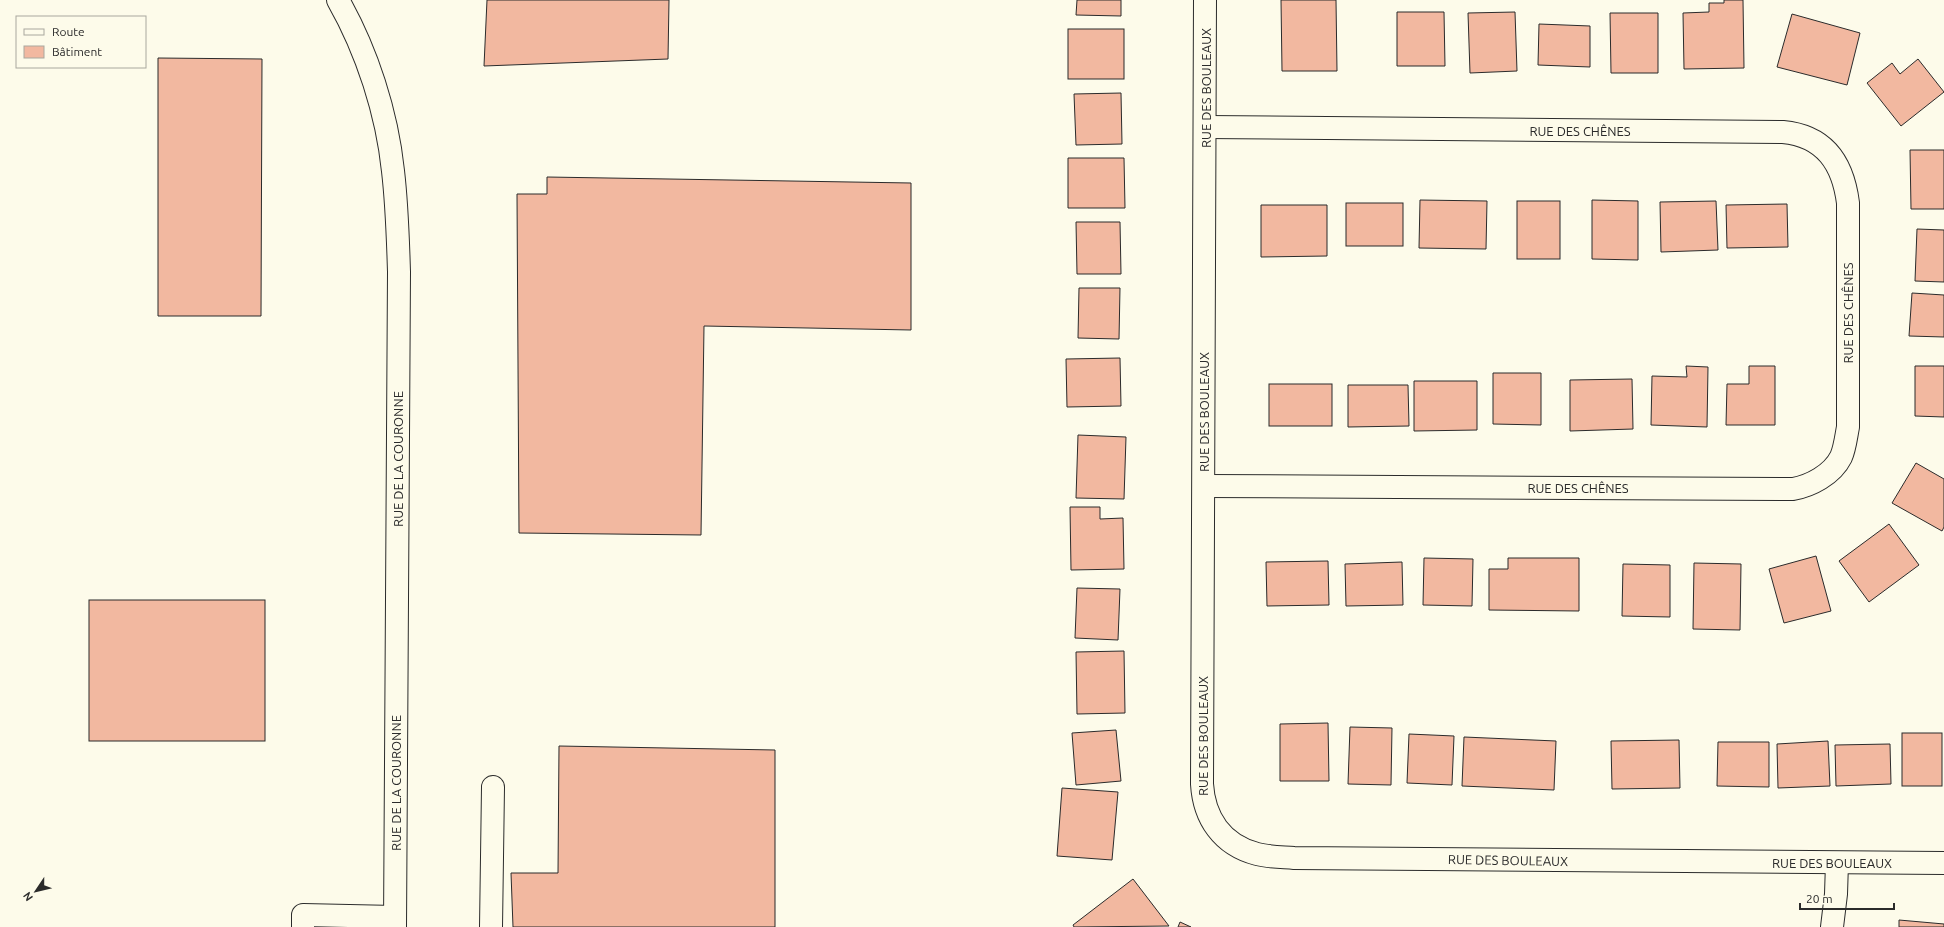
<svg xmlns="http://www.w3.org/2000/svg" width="1944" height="927" font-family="Ubuntu,sans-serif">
<rect width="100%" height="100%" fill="#fdfbea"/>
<!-- building -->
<g fill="#f2b8a0" stroke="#2b2b2b">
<path d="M487,0H669L668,59L484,66Z"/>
<path d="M1077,0H1121V16L1076,15Z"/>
<path d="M1281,0H1336L1337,71H1282Z"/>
<path d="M1724,0H1743L1744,68L1684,69L1683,13L1709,12V3H1724Z"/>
<path d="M1397,12H1444L1445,66H1397Z"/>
<path d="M1515,12L1517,71L1470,73L1468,13Z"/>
<path d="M1610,13H1658V73H1611Z"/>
<path d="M1792,14L1860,33L1847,85L1777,67Z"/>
<path d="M1539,24L1590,26V67L1538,65Z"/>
<rect x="1068" y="29" width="56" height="50"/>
<path d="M158,58L262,59L261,316H158Z"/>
<path d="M1918,59L1944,92L1901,126L1867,83L1892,63L1900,74Z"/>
<path d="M1121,93L1122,144L1076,145L1074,94Z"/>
<path d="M1910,150H1944V209H1911Z"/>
<path d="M1068,158H1124L1125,208H1068Z"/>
<path d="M547,177L911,183V330L704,326L701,535L519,533L517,194H547Z"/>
<path d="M1420,200L1487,201L1486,249L1419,248Z"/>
<path d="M1592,200L1638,201V260L1592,259Z"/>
<rect x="1517" y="201" width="43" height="58"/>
<path d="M1716,201L1718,250L1661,252L1660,202Z"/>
<rect x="1346" y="203" width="57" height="43"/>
<path d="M1787,204L1788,247L1727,248L1726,205Z"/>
<path d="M1261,205H1327V256L1261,257Z"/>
<path d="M1076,222H1120L1121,274H1077Z"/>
<path d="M1917,229L1944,230V282L1915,281Z"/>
<path d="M1079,288H1120L1119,339L1078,338Z"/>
<path d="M1912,293L1944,295V337L1909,336Z"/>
<path d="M1120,358L1121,406L1067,407L1066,359Z"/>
<path d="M1686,366L1708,367L1707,427L1651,425L1652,376L1687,377Z"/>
<path d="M1749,366H1775V425H1726L1727,384H1749Z"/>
<path d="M1915,366H1944V417L1915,416Z"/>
<path d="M1493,373H1541V425L1493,424Z"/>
<path d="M1632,379L1633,429L1570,431V380Z"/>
<path d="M1414,381H1477V430L1414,431Z"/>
<rect x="1269" y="384" width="63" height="42"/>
<path d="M1348,385H1408L1409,426L1348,427Z"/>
<path d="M1078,435L1126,437L1124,499L1076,498Z"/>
<path d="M1916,463L1944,479V527L1942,531L1892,503Z"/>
<path d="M1070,507H1100V519L1123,518L1124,569L1071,570Z"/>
<path d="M1889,524L1919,565L1869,602L1839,561Z"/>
<path d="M1816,556L1831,611L1784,623L1769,569Z"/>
<path d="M1424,558L1473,559L1472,606L1423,605Z"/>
<path d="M1508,558H1579V611L1489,610V569H1508Z"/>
<path d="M1328,561L1329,605L1267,606L1266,562Z"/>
<path d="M1402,562L1403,605L1346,606L1345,564Z"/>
<path d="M1694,563L1741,564L1740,630L1693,629Z"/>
<path d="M1623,564L1670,565V617L1622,616Z"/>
<path d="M1077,588L1120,589L1118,640L1075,638Z"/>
<rect x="89" y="600" width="176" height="141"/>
<path d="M1124,651L1125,713L1077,714L1076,652Z"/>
<path d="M1328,723L1329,781H1280V724Z"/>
<path d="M1350,727L1392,728L1391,785L1348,784Z"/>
<path d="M1116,730L1121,781L1076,785L1072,733Z"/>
<rect x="1902" y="733" width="40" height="53"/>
<path d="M1409,734L1454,736L1452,785L1407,783Z"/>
<path d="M1464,737L1556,741L1554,790L1462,786Z"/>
<path d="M1679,740L1680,788L1612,789L1611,741Z"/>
<path d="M1828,741L1830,786L1778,788L1777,744Z"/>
<path d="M1718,742H1769V787L1717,786Z"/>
<path d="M1890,744L1891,784L1836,786L1835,745Z"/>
<path d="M559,746L775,750V927H513L511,873H558Z"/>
<path d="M1062,788L1118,792L1112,860L1057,856Z"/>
<path d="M1133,879L1169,926L1074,927L1073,925Z"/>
<path d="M1899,920L1944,924V927H1899Z"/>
<path d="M1180,922L1191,927H1178Z"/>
</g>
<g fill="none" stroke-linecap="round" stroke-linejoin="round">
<defs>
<g id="minor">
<path d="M338,0C367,51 387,113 393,171C397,205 398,238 399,272L395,927"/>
<path d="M1205,0L1202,784C1204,818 1222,845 1257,854C1268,857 1281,857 1294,858L1944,863"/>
<path d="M1204,486L1793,489C1810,486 1832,475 1841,457C1845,448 1846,437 1848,427V203C1843,164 1825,136 1783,132L1206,127"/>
<path d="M303,927V915L395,917"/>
<path d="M491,927L493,787"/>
<path d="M1832,927L1836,894L1837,863"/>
</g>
</defs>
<!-- minor casing -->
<use href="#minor" stroke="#2b2b2b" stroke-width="24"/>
<!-- minor -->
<use href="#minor" stroke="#fdfbea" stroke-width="22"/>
</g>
<g text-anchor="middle" stroke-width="3" stroke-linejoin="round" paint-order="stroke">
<!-- street labels -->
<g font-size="13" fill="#2b2b2b" stroke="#fdfbea">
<text transform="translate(1206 88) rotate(-90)" y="5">RUE DES BOULEAUX</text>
<text x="1580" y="136">RUE DES CHÊNES</text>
<text transform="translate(1848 313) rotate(-90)" y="5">RUE DES CHÊNES</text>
<text transform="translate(1204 412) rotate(-90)" y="5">RUE DES BOULEAUX</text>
<text transform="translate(398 459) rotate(-90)" y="5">RUE DE LA COURONNE</text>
<text x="1578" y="493">RUE DES CHÊNES</text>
<text transform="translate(1203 736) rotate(-90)" y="5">RUE DES BOULEAUX</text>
<text transform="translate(396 783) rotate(-90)" y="5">RUE DE LA COURONNE</text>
<text transform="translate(1508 860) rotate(1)" y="5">RUE DES BOULEAUX</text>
<text x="1832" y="868">RUE DES BOULEAUX</text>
</g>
</g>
<!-- legend -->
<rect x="16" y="16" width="130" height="52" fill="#fdfbea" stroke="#a9a89e"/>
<rect x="24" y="29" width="20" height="6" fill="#fdfbea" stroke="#a9a89e"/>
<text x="52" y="36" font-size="12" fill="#2b2b2b">Route</text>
<rect x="24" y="46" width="20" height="12" fill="#f2b8a0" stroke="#a9a89e"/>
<text x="52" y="56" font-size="12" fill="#2b2b2b">Bâtiment</text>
<!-- north arrow -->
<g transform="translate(36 891) rotate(235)" stroke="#fdfbea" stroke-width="3" paint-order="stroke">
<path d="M0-3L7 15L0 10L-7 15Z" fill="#2b2b2b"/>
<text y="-6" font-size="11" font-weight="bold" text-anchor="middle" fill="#2b2b2b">N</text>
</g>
<!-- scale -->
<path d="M1800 903v6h94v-6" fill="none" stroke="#2b2b2b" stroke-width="2"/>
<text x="1806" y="903" font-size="12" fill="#2b2b2b" stroke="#fdfbea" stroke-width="3" paint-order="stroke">20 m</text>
</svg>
